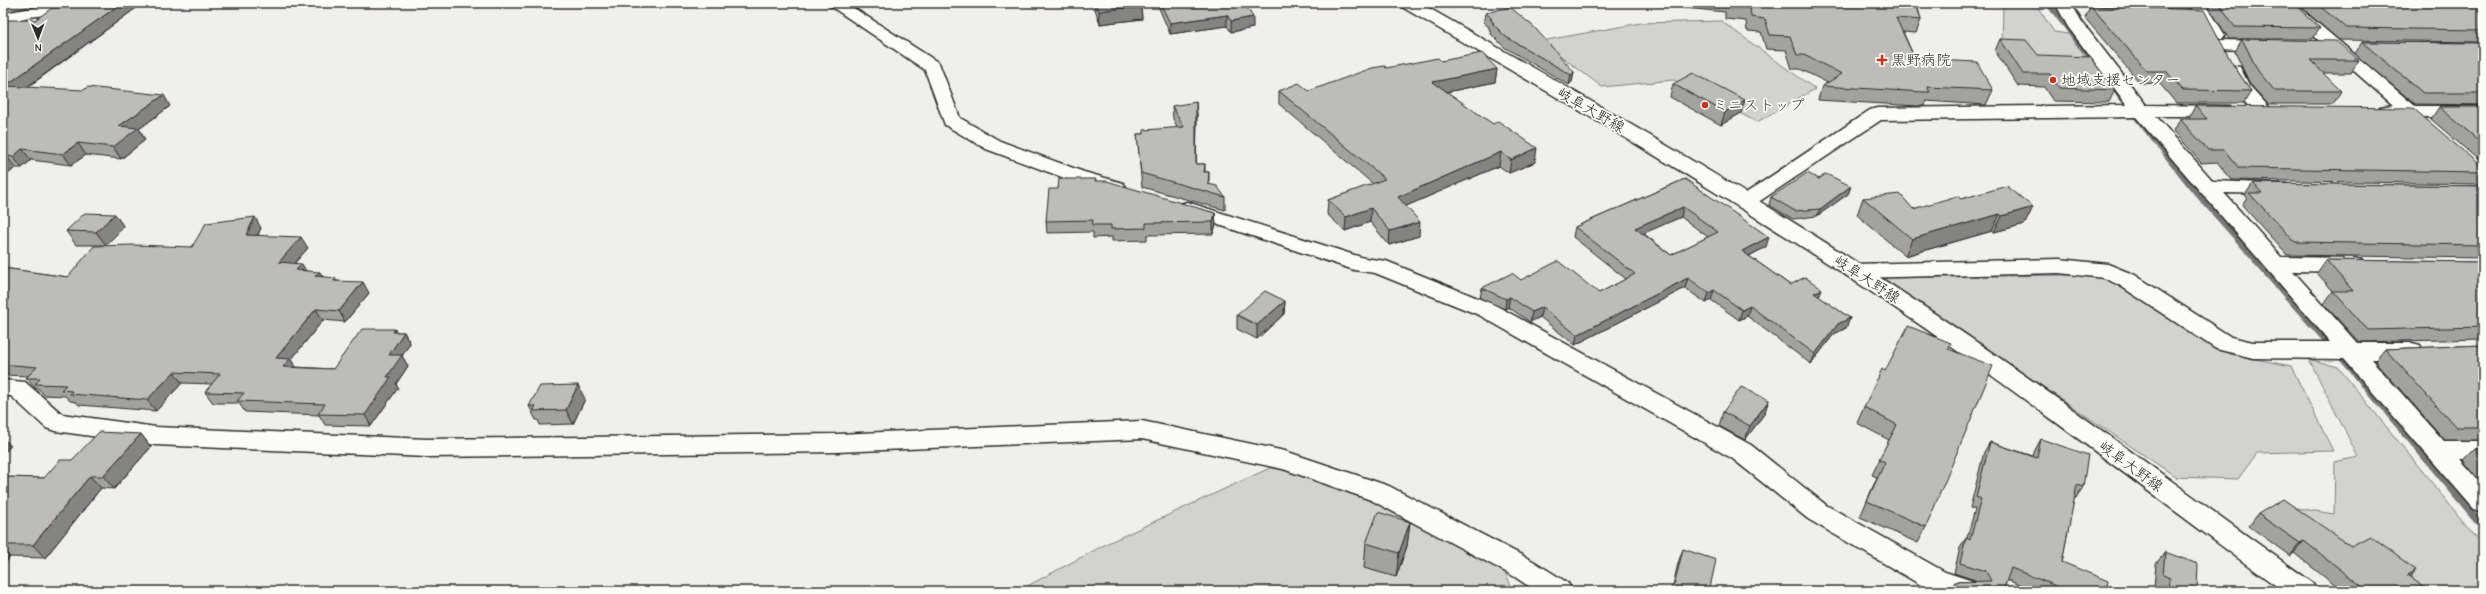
<svg xmlns="http://www.w3.org/2000/svg" width="2486" height="594" font-family="'Comic Neue','Klee One',sans-serif">
<rect width="100%" height="100%" fill="#f0efeb"/>
<filter id="ink" filterUnits="userSpaceOnUse"><feTurbulence type="fractalNoise" baseFrequency=".025" numOctaves="2"/><feDisplacementMap in="SourceGraphic" scale="8" xChannelSelector="R" yChannelSelector="G"/><feConvolveMatrix kernelMatrix="1 2 1 2 8 2 1 2 1" color-interpolation-filters="sRGB"/></filter>
<g filter="url(#ink)">
<!-- green -->
<g fill="#d3d2cf" stroke="#7f7e7d">
<path d="M3,3H32L24,8L3,12Z"/>
<path d="M2003,3H2035L2054,32L2068,34L2091,63H2011L2002,46Z"/>
<path d="M1721,21L1815,89L1757,122L1674,80L1602,87L1541,41L1641,23Z"/>
<path d="M2064,275L2106,276L2230,354L2291,366L2333,451L2257,453L2238,479L2176,477L1883,278Z"/>
<path d="M2309,359L2338,367L2483,546V591H2419L2284,506L2334,514L2335,462L2358,457Z"/>
<path d="M1274,466L1334,483L1500,559L1513,591H1018L1108,543Z"/>
</g>
<g fill="none" stroke-linecap="round" stroke-linejoin="round">
<!-- stream-far1 -->
<g stroke="#777775" stroke-width="6">
<path d="M2048,3L2126,103"/>
<path d="M2138,119L2195,191L2258,262"/>
</g>
<!-- stream -->
<path stroke="#777775" stroke-width="8" d="M2257,261L2350,366L2483,526"/>
<defs>
<g id="minor">
<path d="M62,3H113L111,7L105,8L29,17L3,23V13Z"/>
<path d="M826,3H846L939,63L960,118L1000,141L1084,172L1123,183L1126,187L1123,191L1116,193L1070,180L986,149L945,125L925,70Z"/>
<path d="M2055,3H2071L2082,22L2146,105L2230,106L2232,110L2230,114L2223,116H2156L2213,181L2287,184L2290,188L2287,192L2280,194L2224,193L2281,257L2354,258L2362,260L2365,265L2362,270L2354,272L2293,271L2357,343H2412L2420,345L2423,351L2420,357L2412,359H2371L2444,441H2483V459H2460L2483,485V512L2474,509L2344,359L2253,358L2216,349L2119,285L2104,278L2059,273L1855,278L1847,276L1844,271L1847,266L1855,264L2059,259L2108,264L2135,275L2231,337L2253,342H2330L2136,117L1881,120L1754,205L1747,207L1740,205L1737,201L1740,197L1870,110L1877,108L2127,105L2068,27Z"/>
<path d="M2189,3H2205L2225,35L2222,39H2210Z"/>
<path d="M2276,3H2294L2415,106H2483V118L2423,117L2415,121L2406,117L2380,115L2378,111L2380,107L2393,105Z"/>
<path d="M2222,40L2268,41L2274,42L2277,46L2274,50L2268,51L2216,49L2213,45L2216,41Z"/>
<path d="M2234,66L2240,67L2249,85L2269,107L2271,111L2269,115H2255L2235,91L2225,71L2228,67Z"/>
<path d="M1187,202L1364,258L1386,261L1495,305L1751,445L1826,505L1945,572L1979,583L1983,591H1936L1926,588L1808,519L1733,459L1479,315L1375,273L1354,270L1180,212L1177,208L1180,204Z"/>
<path d="M3,380L25,382L62,414L156,427L427,439L837,434L1142,421L1285,451L1389,486L1533,561L1568,583L1572,591H1536L1515,577L1371,500L1283,469L1142,439L837,452L427,457L156,445L55,431L46,428L11,396H3Z"/>
</g>
<path id="primary" d="M1400,3H1420C1583,96 1746,189 1902,292C2043,384 2176,486 2313,583L2317,591H2283C2151,495 2023,394 1888,303C1730,197 1566,102 1402,7Z"/>
</defs>
<!-- minor casing -->
<use href="#minor" stroke="#2b2b2b" stroke-width="3"/>
<!-- primary casing -->
<use href="#primary" stroke="#2b2b2b" stroke-width="3"/>
<!-- minor -->
<use href="#minor" fill="#fdfcf7" fill-rule="evenodd"/>
<!-- primary -->
<use href="#primary" fill="#fdfcf7" fill-rule="evenodd"/>
</g>
<!-- wall -->
<g fill="#a3a29e" stroke="#2b2b2b" fill-rule="evenodd">
<path d="M63,3H143L28,87L170,106L139,129L145,140L121,159L86,155L71,165L31,160L22,168H15L3,178V24L35,20L59,8Z"/>
<path d="M1093,3H1140L1141,6L1142,19L1100,24Z"/>
<path d="M1158,3H1244L1253,28L1231,32L1227,26L1170,34L1159,8Z"/>
<path d="M1635,3H1917V4L1921,20L1916,33L1903,32L1915,59L1993,90L1986,105L1926,101L1924,106H1918L1818,100L1822,86L1828,83L1800,69H1792L1786,50L1766,49L1761,32L1747,31L1746,21L1725,19V12Z"/>
<path d="M2075,3H2192L2190,8L2076,5Z"/>
<path d="M2206,3H2293L2320,28L2313,39H2229Z"/>
<path d="M2296,3H2483V42L2339,40Z"/>
<path d="M2091,6L2232,63L2251,91L2244,103H2176L2160,84L2140,83L2085,18Z"/>
<path d="M1486,13L1574,72L1572,82L1569,85L1504,47L1491,34V32L1489,29V27L1484,23Z"/>
<path d="M2000,39L2115,90L2109,102L2053,101L2044,87L2018,86L1995,51Z"/>
<path d="M2242,39L2359,60L2351,73H2323L2341,91L2333,104H2268L2250,84L2235,52Z"/>
<path d="M2362,42L2483,43V105L2415,104L2355,54Z"/>
<path d="M1441,61L1497,69L1495,82L1447,92L1535,162L1509,173L1499,166L1406,206L1419,236L1389,245L1370,222L1345,231L1327,214L1328,200L1373,184L1279,104V91H1309Z"/>
<path d="M1673,84L1741,113L1721,125L1670,97Z"/>
<path d="M1172,106L1197,114L1196,164H1205V172H1209V185L1225,197V210L1142,187L1137,134H1144L1178,128L1173,119Z"/>
<path d="M2195,106L2483,168V184L2232,180L2217,162L2201,163L2174,131L2180,119H2190L2189,118Z"/>
<path d="M2439,107H2483V164L2431,119Z"/>
<path d="M1685,179L1766,247L1749,256L1790,285L1819,297L1850,318L1846,328L1834,334L1811,364L1747,316L1739,320L1711,300L1706,303L1685,288L1575,345L1540,317L1530,322L1508,307L1505,309L1480,298L1482,288L1521,280L1599,293L1626,279L1573,237L1575,227ZM1681,217L1708,237L1671,255L1643,233Z"/>
<path d="M1819,179L1851,186L1848,194L1817,216L1793,219L1769,205L1771,197Z"/>
<path d="M1096,181L1215,213L1216,225L1213,234L1147,235V240L1112,241V237L1093,238V232L1047,233L1046,221L1058,189Z"/>
<path d="M2253,183L2483,186V258L2287,255L2242,205L2247,197L2245,195Z"/>
<path d="M1863,198L1913,209L1961,199L2025,224L1994,232L1992,231L1905,256L1857,215Z"/>
<path d="M124,227L106,245H76L66,231Z"/>
<path d="M261,228L258,235L308,248L294,263L306,271L323,277L338,281L369,293L345,322L323,320L291,360L296,367L333,369L397,332H404L410,343L402,356L408,366L396,384L398,388L371,426L325,425L319,415L245,412L239,403H213L205,392L212,384L182,383L156,411L79,405L76,402L70,401L65,396L44,395L39,389H36L26,378L28,376L3,375V268L68,277L192,247Z"/>
<path d="M2326,260L2483,262V339L2359,342L2324,304L2333,291L2317,273Z"/>
<path d="M1285,301L1284,314L1257,339L1237,329V315Z"/>
<path d="M2483,345V440H2445L2375,361L2385,349Z"/>
<path d="M1948,349L1926,527L1918,543L1860,517L1877,477L1872,475L1889,440L1857,423L1864,407L1885,371Z"/>
<path d="M585,399L573,424L540,425L538,420H536L529,406Z"/>
<path d="M1769,400L1764,414L1745,440L1719,426L1723,412Z"/>
<path d="M141,434L151,447L114,489L101,488L45,558L10,557L3,566V477L44,478L72,460Z"/>
<path d="M2041,439L2083,487L2076,498H2074L2062,562L2106,591H2035L2007,580L2003,591H1950L1955,582L1978,581L1954,573L1960,548L1966,538H1967L1975,509L1970,508L1984,452L1990,442L2033,456L2035,450Z"/>
<path d="M2475,448H2483V485L2463,460Z"/>
<path d="M2258,514L2351,546L2409,577L2429,591H2342L2294,553L2290,556L2249,526Z"/>
<path d="M1410,522L1407,546L1396,577L1364,568L1366,543Z"/>
<path d="M1683,549L1710,587L1673,585L1678,563Z"/>
<path d="M2165,552L2197,591H2161V590L2154,588L2156,564Z"/>
</g>
<!-- shaded-wall -->
<g fill="#848481" stroke="#2b2b2b">
<path d="M122,3H143L13,97L5,86Z"/>
<path d="M1141,6L1142,19L1100,24L1099,11Z"/>
<path d="M1227,15V26L1170,34V23Z"/>
<path d="M1253,17V28L1231,32V21Z"/>
<path d="M1497,69L1495,82L1432,95L1433,82Z"/>
<path d="M1574,72L1572,82L1569,85L1571,75Z"/>
<path d="M164,95L170,106L139,129L145,140L121,159L113,147L119,126Z"/>
<path d="M1745,100L1741,113L1721,125L1725,112Z"/>
<path d="M1196,102L1197,114L1196,177Z"/>
<path d="M78,143L86,155L71,165L63,154Z"/>
<path d="M1537,148L1535,162L1509,173L1511,160Z"/>
<path d="M22,149L31,160L22,168L13,157Z"/>
<path d="M1501,152L1499,166L1397,210L1398,197Z"/>
<path d="M7,156L15,168L3,178V160Z"/>
<path d="M1851,186L1848,194L1817,216L1820,209Z"/>
<path d="M1683,207L1681,217L1633,238L1635,228Z"/>
<path d="M2033,207L2025,224L1994,232L2002,216Z"/>
<path d="M1371,208L1370,222L1345,231L1346,217Z"/>
<path d="M1215,213L1216,225L1213,234V222Z"/>
<path d="M115,214L124,227L106,245L96,232Z"/>
<path d="M2000,214L1992,231L1905,256L1912,239Z"/>
<path d="M255,217L261,228L252,246L246,235Z"/>
<path d="M1420,222L1419,236L1389,245L1390,231Z"/>
<path d="M301,237L308,248L286,273L279,262Z"/>
<path d="M1769,237L1766,247L1739,261L1742,251Z"/>
<path d="M302,264L308,274L296,270Z"/>
<path d="M320,272L326,282L315,276Z"/>
<path d="M1688,278L1685,288L1575,345L1577,335Z"/>
<path d="M363,282L369,293L345,322L339,311Z"/>
<path d="M1822,289L1818,299L1814,293Z"/>
<path d="M1714,290L1711,300L1706,303L1709,293Z"/>
<path d="M1510,297L1508,307L1505,309L1506,299Z"/>
<path d="M1285,301L1284,314L1257,339V325Z"/>
<path d="M1750,306L1747,316L1739,320L1742,310Z"/>
<path d="M1542,307L1540,317L1530,322L1532,312Z"/>
<path d="M316,309L323,320L291,360L297,370L291,378L276,358Z"/>
<path d="M1850,318L1846,328L1834,334L1811,364L1815,354L1838,324Z"/>
<path d="M395,329L400,338L404,332L410,343L402,356L408,366L396,384L398,388L371,426L365,415L387,377L389,355L393,332Z"/>
<path d="M174,372L182,383L156,411L147,400Z"/>
<path d="M578,385L585,399L573,424L566,410Z"/>
<path d="M1769,400L1764,414L1745,440L1750,426Z"/>
<path d="M141,434L151,447L114,489L103,476Z"/>
<path d="M4,439L11,446L3,454V440Z"/>
<path d="M90,476L101,488L45,558L33,545Z"/>
<path d="M1410,522L1407,546L1396,577L1399,553Z"/>
<path d="M2304,541L2294,553L2290,556L2300,543Z"/>
<path d="M3,550L10,557L3,566Z"/>
<path d="M2416,570L2405,583L2407,575Z"/>
</g>
<!-- building -->
<g fill="#bdbcb8" stroke="#2b2b2b" fill-rule="evenodd">
<path d="M63,3H122L5,86L84,90L87,87L164,95L119,126L138,128L113,147L78,143L63,154L22,149L13,157L7,156L3,160V24L9,20H35L52,8H59Z"/>
<path d="M1096,3H1140L1141,6L1099,11Z"/>
<path d="M1160,3H1244L1253,17L1231,21L1227,15L1170,23Z"/>
<path d="M1729,3H1916L1921,20L1896,18L1915,59L1977,62L1993,90L1927,87L1930,92H1923L1822,86L1842,74L1804,55H1797L1790,36L1770,35L1765,19L1751,17L1750,7L1729,5Z"/>
<path d="M2219,3H2293L2320,28L2235,27Z"/>
<path d="M2316,3H2483V30L2346,28Z"/>
<path d="M2091,6L2204,10L2232,63L2251,91L2183,90L2166,71H2147Z"/>
<path d="M1510,7L1534,27L1574,72L1571,75L1506,37L1492,23H1494L1490,19H1492L1486,13Z"/>
<path d="M2000,39L2026,40L2038,55L2090,57L2115,90L2059,88L2050,74H2023Z"/>
<path d="M2242,39L2336,41L2359,60H2310L2341,91H2275L2258,71Z"/>
<path d="M2362,42L2483,43V93H2423Z"/>
<path d="M1482,53L1497,69L1433,82L1493,124L1498,121L1537,148L1511,160L1501,152L1398,197L1420,222L1390,231L1371,208L1346,217L1328,200L1385,179L1279,91L1299,83L1309,91L1372,68L1385,66L1386,68L1438,58L1441,61Z"/>
<path d="M1693,73L1745,100L1725,112L1673,84Z"/>
<path d="M1196,102V164H1205L1204,172H1209L1208,184L1217,186L1225,197L1141,173L1137,134H1144V130L1184,127L1172,106Z"/>
<path d="M2195,106L2413,108L2483,168V172L2239,168L2224,150H2208L2180,119H2207Z"/>
<path d="M2439,107H2483V144Z"/>
<path d="M1807,173L1819,179L1826,174L1851,186L1820,209L1795,211L1771,197Z"/>
<path d="M1059,179H1096L1095,181H1107L1215,213L1213,222L1146,223V228L1111,229V225H1092L1093,220L1046,221L1049,189H1058Z"/>
<path d="M1685,179L1769,237L1742,251L1790,285L1805,277L1822,289L1814,293L1850,318L1838,324L1815,354L1750,306L1742,310L1714,290L1709,293L1688,278L1577,335L1542,307L1532,312L1510,297L1506,299L1482,288L1512,273L1521,280L1558,261L1599,293L1635,274L1575,227ZM1683,207L1718,232L1671,255L1635,228Z"/>
<path d="M2253,183L2483,186V245L2295,242L2249,193H2262Z"/>
<path d="M2007,186L2033,207L2002,216L2000,214L1912,239L1863,198L1900,194L1913,209L1957,196L1961,199Z"/>
<path d="M85,213L115,214L96,232L66,231Z"/>
<path d="M255,217L246,235L301,237L279,262L302,264L296,270L320,272L315,276L336,278L334,281L363,282L339,311L316,309L276,358L290,359L283,367L333,369L362,329H395L393,332H404L389,355H402L387,377H391L365,415L318,414L325,404L237,401L244,393L205,392L220,374L174,372L147,400L70,394L72,391L61,390L66,385L35,384L40,378H26L37,367L3,364V268L68,277L94,246L134,245L192,247L206,223Z"/>
<path d="M2326,260L2483,262V327L2368,330L2333,291H2353Z"/>
<path d="M1265,291L1285,301L1257,325L1237,315Z"/>
<path d="M1908,326L1951,343L1948,349L1993,366L1926,527L1867,501L1885,462L1879,459L1897,425L1864,407L1882,369L1885,371Z"/>
<path d="M2483,345V427H2456L2385,349Z"/>
<path d="M578,385L566,410L533,411L536,406H529L540,386Z"/>
<path d="M1741,387L1769,400L1750,426L1723,412Z"/>
<path d="M99,432L141,434L103,476H90L33,545H3V477L44,478L60,460H72Z"/>
<path d="M2041,439L2088,455L2083,487L2077,485L2062,562L2108,581L2106,591H2068L2011,568L2003,591H1953L1955,582L1991,581L1986,571L1960,563L1966,538L1970,540L1981,499L1976,497L1990,442L2037,458Z"/>
<path d="M2475,448H2483V458Z"/>
<path d="M2283,499L2351,546L2370,536L2416,570L2407,575L2429,591H2384L2381,589L2378,591H2368L2304,541L2300,543L2258,514Z"/>
<path d="M1378,512L1410,522L1399,553L1366,543Z"/>
<path d="M1683,549L1716,560L1710,587L1721,591H1669L1675,582Z"/>
<path d="M2165,552L2198,564L2197,591H2169L2170,578L2163,575Z"/>
</g>
</g>
<!-- markers -->
<g fill="#c8321e" stroke="#fdfcf7" stroke-width="1.5">
<path d="M1880 54h4v4h4v4h-4v4h-4v-4h-4v-4h4z"/>
<circle cx="2053" cy="80" r="4"/>
<circle cx="1705" cy="105" r="4"/>
</g>
<g text-anchor="middle" stroke-width="3.5" stroke-linejoin="round" paint-order="stroke">
<!-- poi labels -->
<g font-size="15" fill="#2b2b2b" stroke="#fdfcf7" text-anchor="start">
<text x="1891" y="65">黒野病院</text>
<text x="2061" y="85">地域支援センター</text>
<text x="1713" y="110">ミニストップ</text>
</g>
<!-- street labels -->
<g font-size="15" fill="#2b2b2b" stroke="#fdfcf7">
<text transform="translate(1591 110) rotate(30)" y="5">岐阜大野線</text>
<text transform="translate(1867 279) rotate(33)" y="5">岐阜大野線</text>
<text transform="translate(2131 466) rotate(36)" y="5">岐阜大野線</text>
</g>
</g>
<!-- margin -->
<rect width="2486" height="594" fill="none" stroke="#fdfcf7" stroke-width="16"/>
<rect x="8" y="8" width="2470" height="578" fill="none" stroke="#2b2b2b" stroke-width="1.5" filter="url(#ink)"/>
<!-- north arrow -->
<g transform="translate(38 38) rotate(179)" stroke="#fdfcf7" stroke-width="3" paint-order="stroke">
<path d="M0-3L7 15L0 10L-7 15Z" fill="#2b2b2b"/>
<text y="-6" font-size="11" font-weight="bold" text-anchor="middle" fill="#2b2b2b">N</text>
</g>
</svg>
